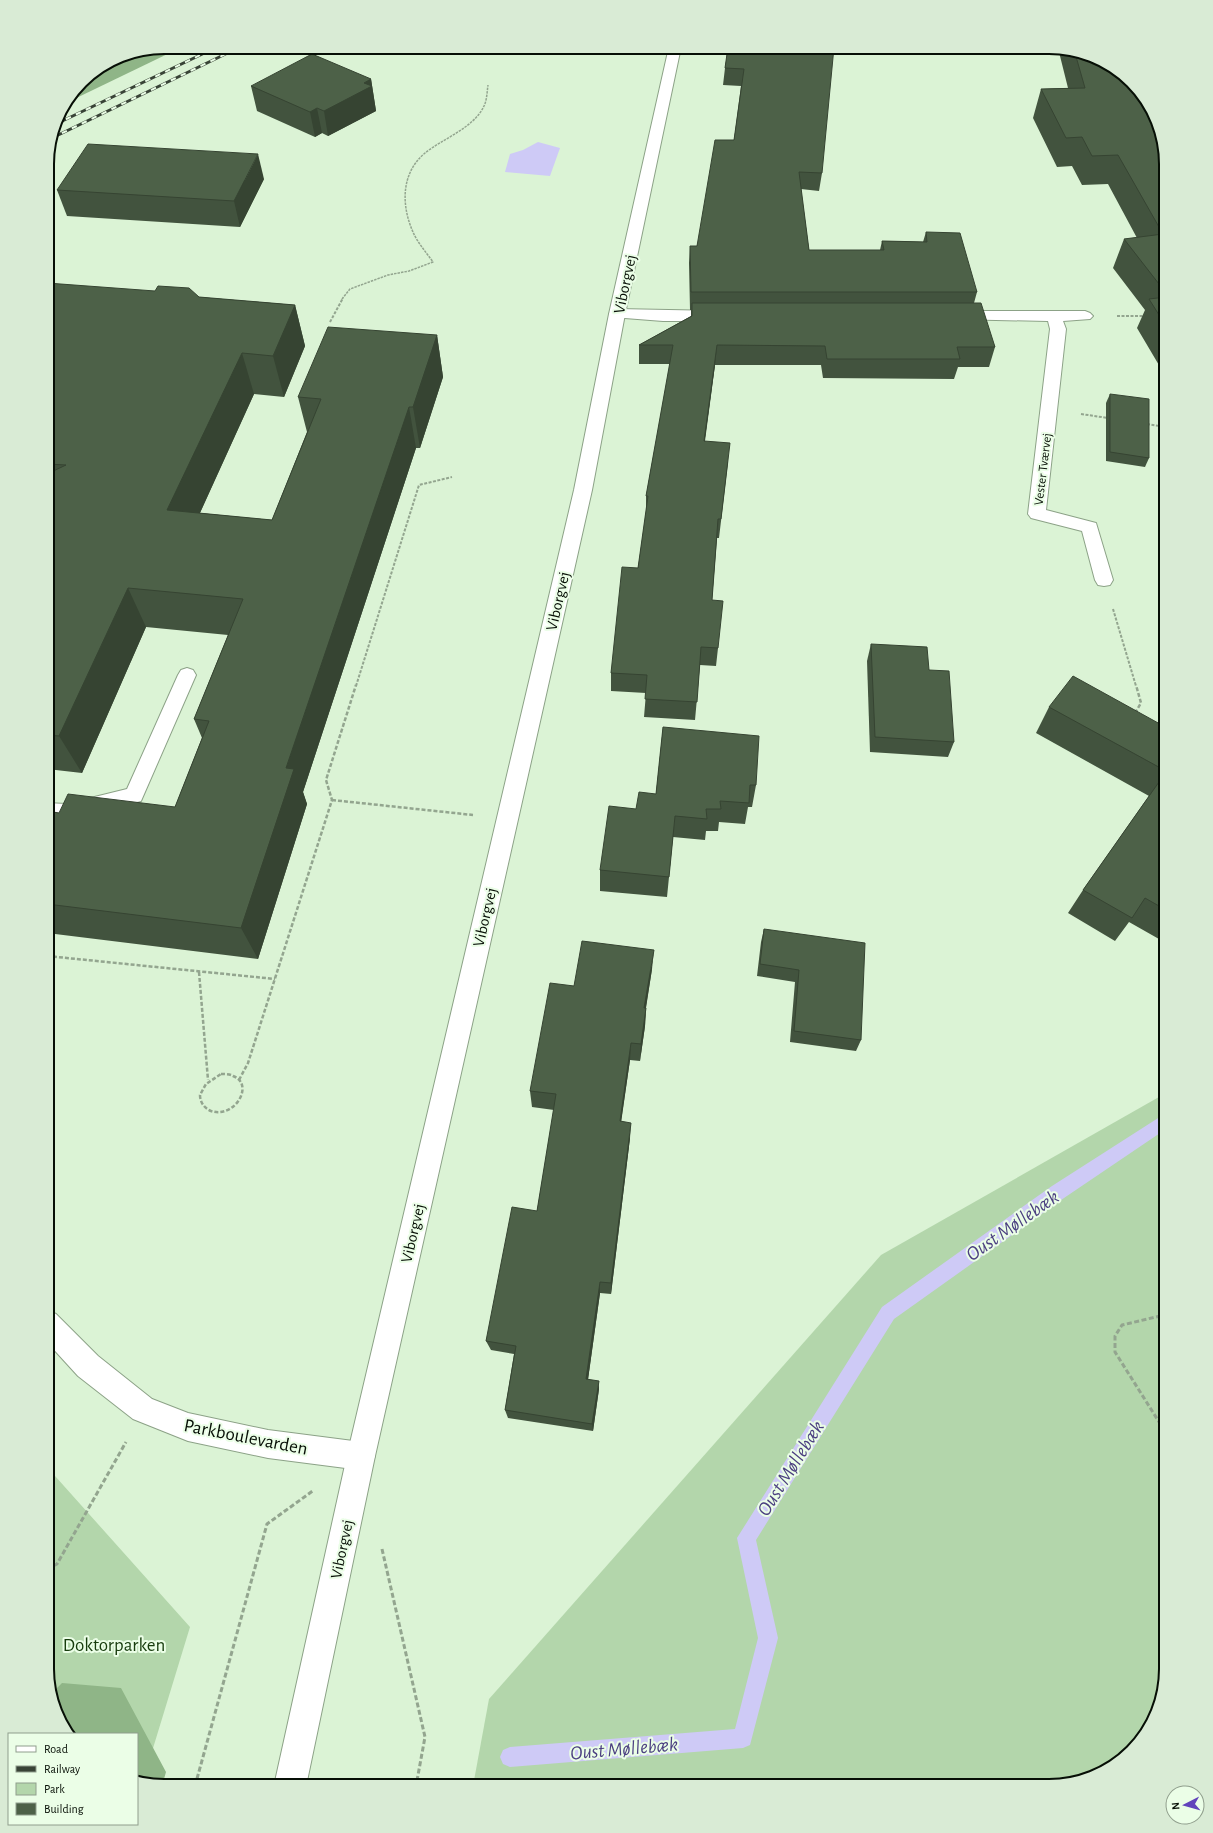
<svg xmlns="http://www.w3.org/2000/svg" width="1213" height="1833" font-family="'Alegreya Sans',sans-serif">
<rect width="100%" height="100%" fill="#dbf3d5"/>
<!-- green -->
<g fill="#b3d6ab">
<path d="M1166,1093V1669L1150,1727L1107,1770L1048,1786H473L489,1699L881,1255Z"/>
<path d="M47,1467L190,1627L143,1781L137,1779V1734H69L63,1727L47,1668Z"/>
</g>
<!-- forest -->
<g fill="#8fb587">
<path d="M165,47H182L66,103L82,81L96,72L134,53Z"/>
<path d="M62,1683L121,1688L166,1772L162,1786L137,1779V1734H69L63,1727L53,1692Z"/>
</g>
<!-- water -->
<path fill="#cecaf6" d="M538,142L560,148L550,176L505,172L510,154L523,150Z"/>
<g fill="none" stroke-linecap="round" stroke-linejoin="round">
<!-- stream -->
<path fill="#cecaf6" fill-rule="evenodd" d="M1166,1113V1129L1064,1198L894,1319L756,1540L778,1638L750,1745L743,1748L510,1767L503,1764L500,1757L503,1750L510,1747L735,1729L758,1638L737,1538L882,1307L1052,1186Z"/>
<defs>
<path id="lane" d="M187,668L193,670L196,675L141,801L66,820L47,819V803L66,804L127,789L178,675L181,670Z"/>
<g id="street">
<path d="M617,309L720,311L725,313L728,316L725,319L720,321H663L612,317L609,314L612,311Z"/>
<path d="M956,311H1085L1090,313L1093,316L1090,319L1063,321L1066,329L1046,510L1096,523L1113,580L1110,585L1104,586L1098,585L1095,580L1082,531L1031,518L1028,514L1050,329L1048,321L951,319L948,316L951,313Z"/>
<path d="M47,1310L56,1314L98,1356L152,1399L188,1413L268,1430L361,1442L371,1446L375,1456L371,1466L361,1470L268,1458L188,1441L133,1419L78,1376L47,1342Z"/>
</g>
<path id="secondary" d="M669,47H681L625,314L592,490L375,1456L306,1786H274L347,1456L574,490L609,314Z"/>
</defs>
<!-- lane casing -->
<use href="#lane" stroke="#8ca287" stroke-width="2"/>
<!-- street casing -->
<use href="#street" stroke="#8ca287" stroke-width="2"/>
<!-- secondary casing -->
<use href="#secondary" stroke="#8ca287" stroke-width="2"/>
<!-- path-far3 -->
<path stroke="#93a58f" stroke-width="1.5" stroke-dasharray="2.5 1" stroke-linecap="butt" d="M342,299L350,289L388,275L409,271L433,262C426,252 417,242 413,232C401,205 401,173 425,153C442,139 474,128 484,106C487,100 487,92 488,85"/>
<!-- path-far2 -->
<g stroke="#93a58f" stroke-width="2" stroke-dasharray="3 1.5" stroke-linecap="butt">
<path d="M1117,316H1144"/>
<path d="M330,322L343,298"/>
<path d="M1081,414L1108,418"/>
<path d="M1147,424L1166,427"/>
<path d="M1113,609L1136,686"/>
<path d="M356,686L419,485L452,477"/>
</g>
<!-- path-far1 -->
<g stroke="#93a58f" stroke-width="2.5" stroke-dasharray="4 2" stroke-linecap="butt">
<path d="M1135,713L1141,703L1136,685"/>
<path d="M332,800L473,815"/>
<path d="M47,956L275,979"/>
<path d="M199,972L208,1080"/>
<path d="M221,1074C225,1074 230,1074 233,1076C255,1084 235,1119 211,1111C204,1108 200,1102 200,1095L206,1084Z"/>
<path d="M239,1080L248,1063L332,800L326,780L356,685"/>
</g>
<!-- path -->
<g stroke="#93a58f" stroke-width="3" stroke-dasharray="5 2.5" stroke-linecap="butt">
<path d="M1166,1310L1160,1316L1122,1325L1115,1336V1352L1166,1433"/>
<path d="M382,1549L425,1737L416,1786"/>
<path d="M47,1569L57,1564L126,1442"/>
<path d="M47,1646L49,1656L47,1658"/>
<path d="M195,1786L267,1524L314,1490"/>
</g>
<!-- lane -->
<use href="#lane" fill="#fff" fill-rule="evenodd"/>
<!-- street -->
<use href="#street" fill="#fff" fill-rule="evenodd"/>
<!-- secondary -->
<use href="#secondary" fill="#fff" fill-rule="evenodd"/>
<defs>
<g id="rail">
<path d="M56,124L217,47"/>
<path d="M52,138L240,47"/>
</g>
</defs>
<!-- rail casing -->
<use href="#rail" stroke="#384336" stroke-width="3"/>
<!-- rail -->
<use href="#rail" stroke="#ebfee7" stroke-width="2" stroke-dasharray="5.5" stroke-linecap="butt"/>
</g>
<!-- wall -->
<g fill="#42533e">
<path d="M728,47L822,173L819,191L801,189L809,250H880L882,241L923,242L926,232L977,292L974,303L995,347L989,367H958L954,379L823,378L821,365H715L705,441L728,462L719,538H717L712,600L718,648L716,666L700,665L695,720L644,717L646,693L611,691V673L638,568L646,512V496L670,364H639V345L691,316V310H690L689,263L690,246H697L734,140L741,86L723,85L725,68Z"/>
<path d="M1058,48L1107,63L1166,164V377L1137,328L1145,310L1113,268L1124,239L1137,238L1108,184L1082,185L1072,166L1057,167L1033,118L1041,89L1068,88Z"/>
<path d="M371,79L376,111L328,136L322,133L315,137L257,111L251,86Z"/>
<path d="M264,179L240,227L67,216L57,190Z"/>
<path d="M47,283L199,297L295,305L305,346L284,397L254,394L200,513L272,520L307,432L298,397L437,335L443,377L420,448H416L303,792L307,804L258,959L47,933V811L59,813L175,807L202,738L194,719L228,635L146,627L82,773L47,769Z"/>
<path d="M1110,394L1149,458L1145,467L1106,461V403Z"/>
<path d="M871,644L929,670L954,742L948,757L870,752L867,661Z"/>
<path d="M1049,707L1166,741V943L1129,922L1115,941L1068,913L1083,890L1149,796L1036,733Z"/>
<path d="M663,727L756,785L752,807H748L745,824L719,822L718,831H706L705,840L673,837L667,897L600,891V870L636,809L656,794Z"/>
<path d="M764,929L861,1040L856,1051L790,1042L795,982L757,976L761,942Z"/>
<path d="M652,969L646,1008L645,1026L640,1061L630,1060L621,1121L630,1138L611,1294L600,1293L588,1379L599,1389L593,1431L508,1418L505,1410L514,1354L491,1350L486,1341L537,1211L554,1110L532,1107L530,1091Z"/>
</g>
<!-- shaded-wall -->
<g fill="#364432">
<path d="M371,79L376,111L328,136L324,111L364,83Z"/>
<path d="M317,108L322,133L315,137L310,112Z"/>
<path d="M258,154L264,179L240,227L234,201Z"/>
<path d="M295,305L305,346L284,397L273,356Z"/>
<path d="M437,335L443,377L420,448L413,407Z"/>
<path d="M717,345L715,365L702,460L704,441Z"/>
<path d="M242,353L254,394L183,550L167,510Z"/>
<path d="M409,407L416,448L303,792L307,804L258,959L241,928L286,768Z"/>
<path d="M128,588L146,627L82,773L59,736Z"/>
<path d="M654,950L652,969L643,1025L644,1008Z"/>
<path d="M646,1008L645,1026L640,1061L641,1044Z"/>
<path d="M631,1043L630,1060L619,1137L620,1121Z"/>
<path d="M631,1123L630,1138L611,1294V1283Z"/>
<path d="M600,1282V1293L587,1387L586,1379Z"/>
<path d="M599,1381V1389L593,1431L592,1424Z"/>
</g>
<!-- building -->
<g fill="#4d6148" stroke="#364432">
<path d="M728,47H834L822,173L799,172L809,250H884L882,241L927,242L926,232L960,233L977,292H691L690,246H697L715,140H734L744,69L725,68Z"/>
<path d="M1075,53L1107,63L1150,106L1166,164V293L1124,239L1163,234L1118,155L1092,156L1082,137L1066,138L1041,89L1085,88Z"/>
<path d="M312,54L371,79L364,83L372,86L324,111L317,108L310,112L251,86Z"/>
<path d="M88,144L258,154L234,201L57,190Z"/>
<path d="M47,283L155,291L158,286L189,288L199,297L295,305L273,356L242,353L167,510L272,520L321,399L298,397L328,327L437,335L413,407H409L286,768L294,769L241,928L47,904V811L59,813L68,794L175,807L209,721L194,719L243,599L128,588L59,736L47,735V474L66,465L47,464Z"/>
<path d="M1166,297V326L1149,299Z"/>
<path d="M692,303H981L995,347H957L960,359H827L825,346L717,345L704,441L730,443L721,519H718L712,600L723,601L718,648L701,647L697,702L645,699L647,675L611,673L622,567L638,568L648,496H646L673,345H639L692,316Z"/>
<path d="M1110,394L1149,399V458L1110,452Z"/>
<path d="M871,644L927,647L929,670L949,671L954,742L875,737Z"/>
<path d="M1073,676L1160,724L1166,741V771L1049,707Z"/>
<path d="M663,727L759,736L756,785H750L749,803L720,801L721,809H706L707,819L675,816L669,877L600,870L609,806L636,809L639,792L656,794Z"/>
<path d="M1166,772V910L1145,898L1132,918L1083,890Z"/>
<path d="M764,929L865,943L861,1040L794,1031L799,970L760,964Z"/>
<path d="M582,941L654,950L644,1008H646L641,1044L631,1043L620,1121L631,1123L611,1283L600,1282L586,1379L599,1381L592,1424L505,1410L516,1346L486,1341L512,1207L537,1211L556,1094L530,1091L550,983L574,986Z"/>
</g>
<g text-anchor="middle" stroke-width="4" stroke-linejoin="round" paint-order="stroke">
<!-- far-street labels -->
<g font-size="13" fill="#070f06" stroke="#ebfee7">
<text transform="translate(1042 469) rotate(-83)" y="5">Vester Tværvej</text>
</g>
<!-- street labels -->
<g font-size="16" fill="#070f06" stroke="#ebfee7">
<text transform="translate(624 284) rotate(-78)" y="6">Viborgvej</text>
<text transform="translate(557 601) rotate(-77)" y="6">Viborgvej</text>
<text transform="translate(484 917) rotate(-77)" y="6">Viborgvej</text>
<text transform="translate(412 1233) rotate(-77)" y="6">Viborgvej</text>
<text transform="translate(341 1549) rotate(-78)" y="6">Viborgvej</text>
</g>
<!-- near-street labels -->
<g font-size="19" fill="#070f06" stroke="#ebfee7">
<text transform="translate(246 1436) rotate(11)" y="7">Parkboulevarden</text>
</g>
<!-- near-park labels -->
<g font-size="19" fill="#173c0d" stroke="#ebfee7">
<text x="114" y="1651">Doktorparken</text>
</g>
<!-- near-water labels -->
<g font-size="20" font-style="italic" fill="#4b3f81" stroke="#ebfee7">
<text transform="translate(1012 1225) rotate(-35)" y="7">Oust Møllebæk</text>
<text transform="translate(790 1468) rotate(-58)" y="7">Oust Møllebæk</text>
<text transform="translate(624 1748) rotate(-5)" y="7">Oust Møllebæk</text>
</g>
</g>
<!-- crop -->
<path d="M0 0H1213V1833H0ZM164 54H1049A110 110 0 0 1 1159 164V1669A110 110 0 0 1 1049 1779H164A110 110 0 0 1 54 1669V164A110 110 0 0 1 164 54Z" fill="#d9ebd5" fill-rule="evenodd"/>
<path fill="none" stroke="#070f06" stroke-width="2" d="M164 54H1049A110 110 0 0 1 1159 164V1669A110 110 0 0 1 1049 1779H164A110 110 0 0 1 54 1669V164A110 110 0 0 1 164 54Z"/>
<!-- legend -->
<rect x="8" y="1733" width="130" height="92" fill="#ebfee7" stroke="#909e8d"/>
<rect x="16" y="1746" width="20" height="6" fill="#ffffff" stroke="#909e8d"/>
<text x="44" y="1753" font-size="12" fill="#070f06">Road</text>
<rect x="16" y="1766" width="20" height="6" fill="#384336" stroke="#909e8d"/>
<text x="44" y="1773" font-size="12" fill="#070f06">Railway</text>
<rect x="16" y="1783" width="20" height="12" fill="#b3d6ab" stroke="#909e8d"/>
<text x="44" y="1793" font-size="12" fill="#070f06">Park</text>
<rect x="16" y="1803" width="20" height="12" fill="#4d6148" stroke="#909e8d"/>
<text x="44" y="1813" font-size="12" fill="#070f06">Building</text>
<!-- north arrow -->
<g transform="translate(1185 1805) rotate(264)"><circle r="19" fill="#ebfee7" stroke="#909e8d"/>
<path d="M0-3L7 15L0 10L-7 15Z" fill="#6143bb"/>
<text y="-6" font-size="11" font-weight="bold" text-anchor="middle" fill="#070f06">N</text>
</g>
</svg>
